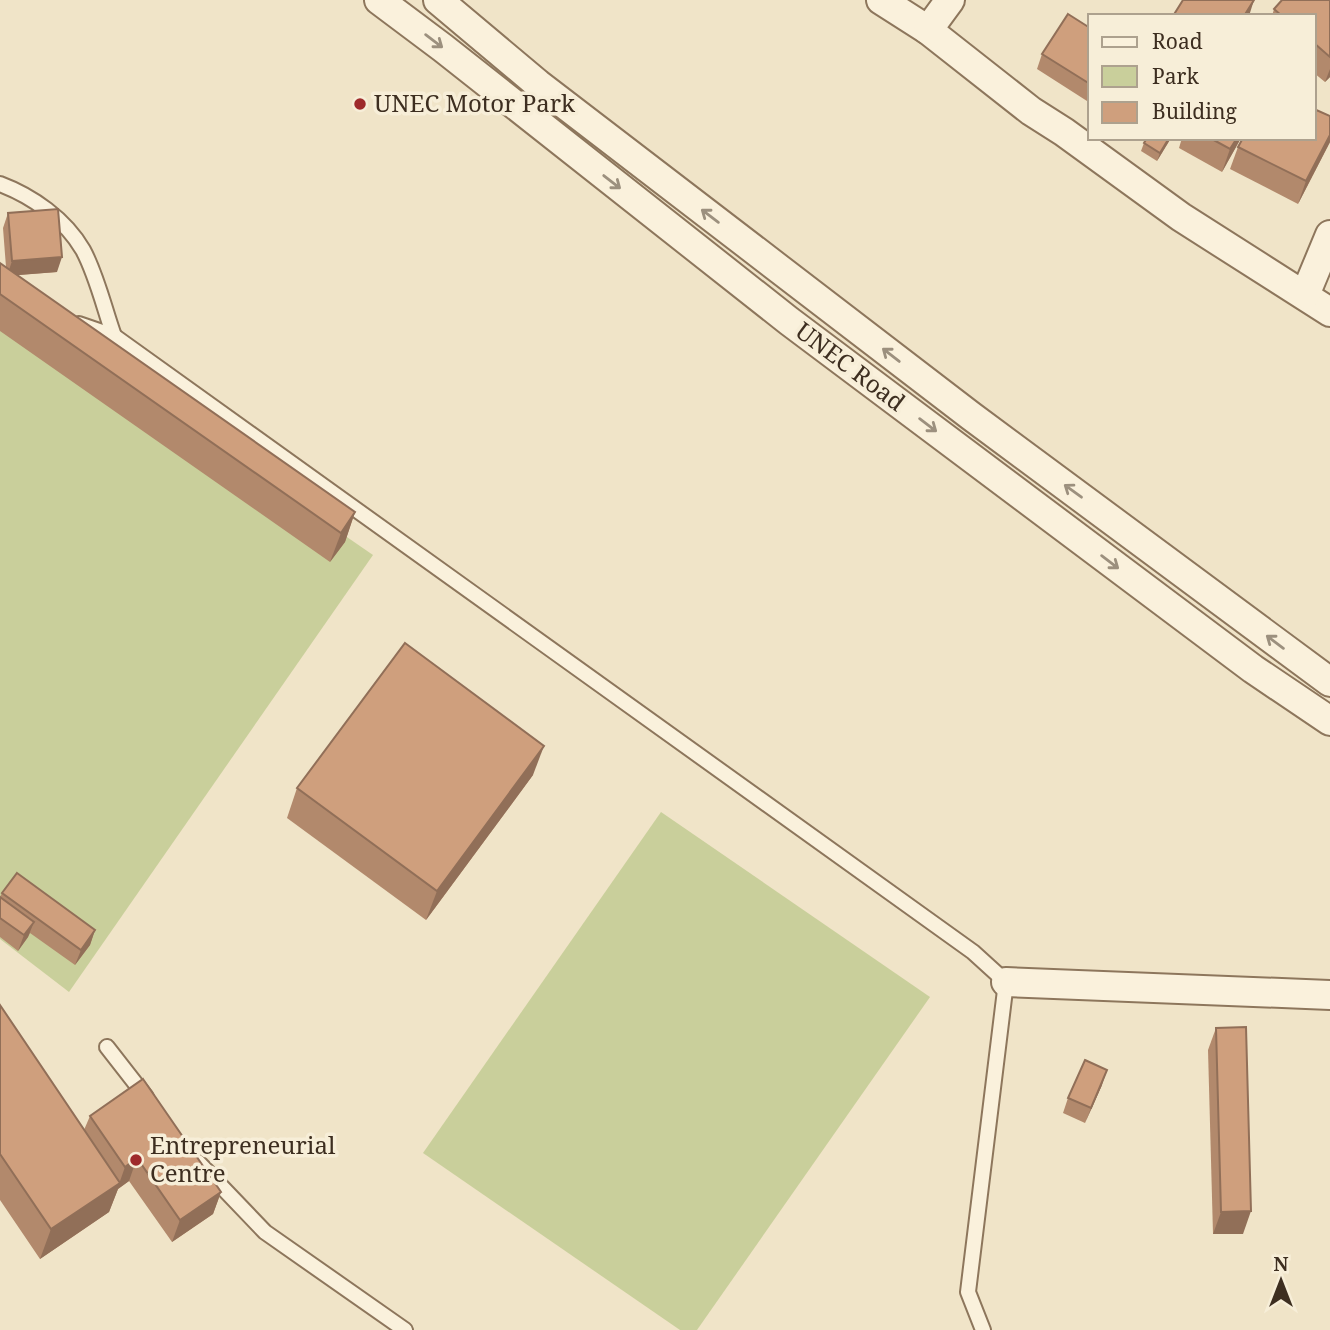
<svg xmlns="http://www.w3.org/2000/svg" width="1330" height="1330" font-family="'Noto Serif',serif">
<rect width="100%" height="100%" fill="#f0e4c8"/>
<!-- green -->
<g fill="#c9cf9b">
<path d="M0,298L373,555L69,992L0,939Z"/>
<path d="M661,812L930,997L697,1330H680L423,1153Z"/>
</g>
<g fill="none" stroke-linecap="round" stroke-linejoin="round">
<defs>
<g id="service">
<path d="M0,184C32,196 65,219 83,250C97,276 104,308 114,336"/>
<path d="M79,324L114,336L973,952L1006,982L968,1292L983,1330"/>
<path d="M107,1047L146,1097"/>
<path d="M198,1162L265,1232L405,1330"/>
</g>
<g id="minor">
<path d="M379,0L443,48L789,321L1253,669L1330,721"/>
<path d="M438,0L538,84L971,416L1330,682"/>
<path d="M881,0L928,30L1031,111L1064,132L1181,217L1330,312"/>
<path d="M928,30L950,0"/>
<path d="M1305,295L1330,235"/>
<path d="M1006,982L1330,995"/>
</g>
</defs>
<!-- service casing -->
<use href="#service" stroke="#8d765c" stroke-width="18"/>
<!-- minor casing -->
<use href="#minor" stroke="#8d765c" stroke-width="32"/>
<!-- service -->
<use href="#service" stroke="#faf1dc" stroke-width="14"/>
<!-- minor -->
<use href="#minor" stroke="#faf1dc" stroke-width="28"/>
</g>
<!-- wall -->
<g fill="#b2896c">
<path d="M1330,0V77L1325,82L1314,73V16H1272L1274,9Z"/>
<path d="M1090,28V96L1087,101L1037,69L1042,54Z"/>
<path d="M1330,116V142L1298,204L1230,169L1238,147Z"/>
<path d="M1171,138L1157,161L1141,151L1144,143Z"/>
<path d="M1182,138H1241L1222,172L1179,148Z"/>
<path d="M8,213L57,272L17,275L355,512L345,542L330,562L0,331V263L6,267L3,228Z"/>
<path d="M533,775L426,920L287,818L297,788Z"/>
<path d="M2,893L95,930L90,945L75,965L30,933L28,937L18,951L0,937V897Z"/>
<path d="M0,1005L84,1130L90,1116L221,1192L213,1214L172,1242L129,1181L118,1189L109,1212L40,1259L0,1200Z"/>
<path d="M1216,1028L1243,1234H1213L1208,1050Z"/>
<path d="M1102,1085L1085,1123L1063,1113L1068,1098Z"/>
</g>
<!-- shaded-wall -->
<g fill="#916f58">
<path d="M1254,0L1249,16H1244Z"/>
<path d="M1330,69V77L1325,82Z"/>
<path d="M1330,135V142L1298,204L1306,181Z"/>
<path d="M1169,138H1171L1157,161L1160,153Z"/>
<path d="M1237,138H1241L1222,172L1230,149Z"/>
<path d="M62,257L57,272L7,276L12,261Z"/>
<path d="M355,512L345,542L330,562L341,533Z"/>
<path d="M544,746L533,775L426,920L437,891Z"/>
<path d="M34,922L28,937L18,951L24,935Z"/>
<path d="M95,930L90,945L75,965L81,950Z"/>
<path d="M1107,1070L1102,1085L1085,1123L1091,1108Z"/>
<path d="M137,1158L129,1181L118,1189L109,1212L40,1259L51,1229L119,1184L125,1167Z"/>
<path d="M221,1192L213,1214L172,1242L180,1220Z"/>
<path d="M1251,1211L1243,1234H1213L1221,1212Z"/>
</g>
<!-- building -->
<g fill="#cf9f7d" stroke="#916f58" stroke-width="2">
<path d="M1183,0H1254L1244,16H1173Z"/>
<path d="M1282,0H1330V57L1314,43V16H1282L1274,9Z"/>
<path d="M1068,14L1090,28V84L1042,54Z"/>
<path d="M1314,109L1330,116V135L1306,181L1238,147L1243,138H1314Z"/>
<path d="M1147,138H1169L1160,153L1144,143Z"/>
<path d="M1210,138H1237L1230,149Z"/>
<path d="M58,209L62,257L12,261L8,213Z"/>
<path d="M0,263L355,512L341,533L0,294Z"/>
<path d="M405,643L544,746L437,891L297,788Z"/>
<path d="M17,873L95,930L81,950L2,893Z"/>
<path d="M0,897L34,922L24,935L0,918Z"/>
<path d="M0,1005L120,1183L51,1229L0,1154Z"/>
<path d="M1246,1027L1251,1211L1221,1212L1216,1028Z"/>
<path d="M1085,1060L1107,1070L1091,1108L1068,1098Z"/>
<path d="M143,1079L221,1192L180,1220L137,1158L125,1167L90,1116Z"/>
</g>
<!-- one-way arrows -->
<defs><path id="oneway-shaft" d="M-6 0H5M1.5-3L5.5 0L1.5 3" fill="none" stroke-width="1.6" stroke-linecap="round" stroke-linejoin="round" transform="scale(1.75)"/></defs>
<g stroke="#9c907e">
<use href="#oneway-shaft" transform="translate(434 41) rotate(37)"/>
<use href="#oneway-shaft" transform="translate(612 182) rotate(38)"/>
<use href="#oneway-shaft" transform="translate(710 216) rotate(-143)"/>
<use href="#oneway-shaft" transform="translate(891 355) rotate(-142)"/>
<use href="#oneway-shaft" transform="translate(928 425) rotate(37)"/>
<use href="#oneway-shaft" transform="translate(1073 491) rotate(-144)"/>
<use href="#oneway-shaft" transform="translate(1110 562) rotate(37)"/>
<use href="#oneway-shaft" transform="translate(1275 642) rotate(-143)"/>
</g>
<!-- markers -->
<g fill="#9e2a2b" stroke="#f7eed8" stroke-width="2.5">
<circle cx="360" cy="104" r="7"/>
<circle cx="136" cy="1160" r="7"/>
</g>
<g text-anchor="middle" stroke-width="7" stroke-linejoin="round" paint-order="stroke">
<!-- poi labels -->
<g font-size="24" fill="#3d2e20" stroke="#f7eed8" text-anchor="start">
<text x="374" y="112">UNEC Motor Park</text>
<text x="150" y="1154">Entrepreneurial<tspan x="150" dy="28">Centre</tspan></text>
</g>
<!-- street labels -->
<g font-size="24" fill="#3d2e20" stroke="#f7eed8">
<text transform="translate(850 367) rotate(37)" y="8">UNEC Road</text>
</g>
</g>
<!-- legend -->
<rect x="1088" y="14" width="228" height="126" fill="#f7eed8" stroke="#ada18e" stroke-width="2"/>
<rect x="1102" y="37" width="35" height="10" fill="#faf1dc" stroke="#ada18e" stroke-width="2"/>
<text x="1152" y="49" font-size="21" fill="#3d2e20">Road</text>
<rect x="1102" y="66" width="35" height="21" fill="#c9cf9b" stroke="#ada18e" stroke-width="2"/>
<text x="1152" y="84" font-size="21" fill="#3d2e20">Park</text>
<rect x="1102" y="102" width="35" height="21" fill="#cf9f7d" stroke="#ada18e" stroke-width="2"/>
<text x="1152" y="119" font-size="21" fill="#3d2e20">Building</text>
<!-- north arrow -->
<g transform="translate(1281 1281)" stroke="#f7eed8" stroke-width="5" paint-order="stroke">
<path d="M0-5L12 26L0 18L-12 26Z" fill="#3d2e20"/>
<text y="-10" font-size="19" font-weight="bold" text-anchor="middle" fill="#3d2e20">N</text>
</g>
</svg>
